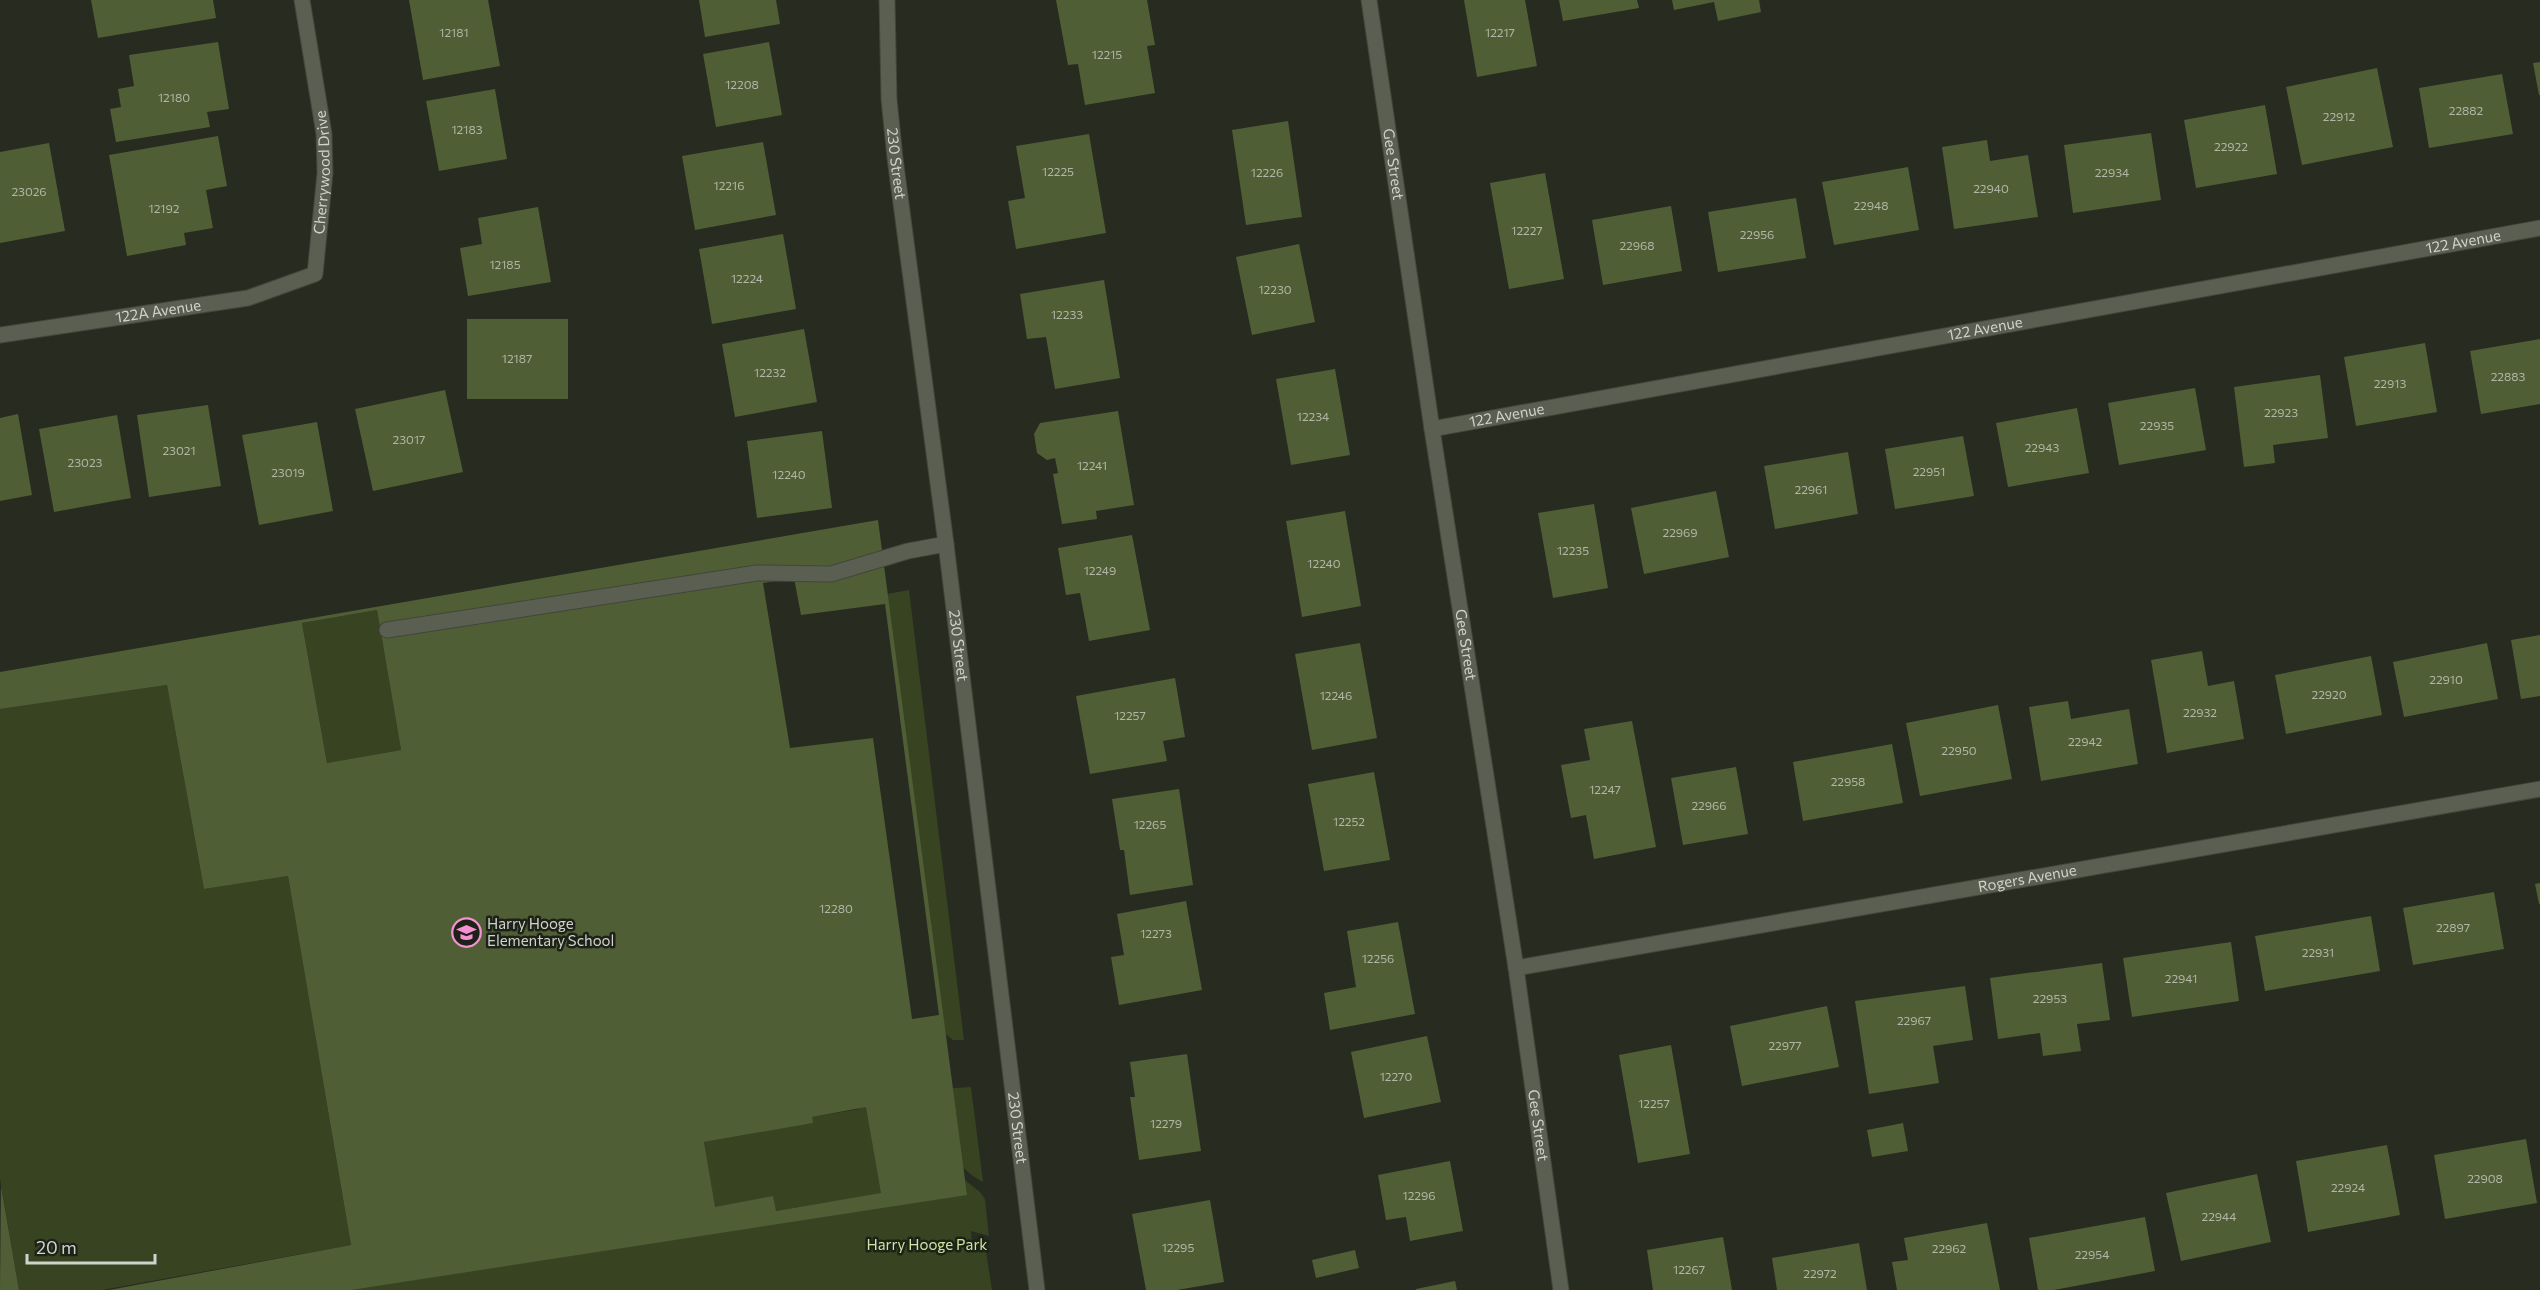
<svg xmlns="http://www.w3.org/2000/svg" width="2540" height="1290" font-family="Commissioner,sans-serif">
<rect width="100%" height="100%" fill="#272b20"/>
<!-- green -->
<g fill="#374321" fill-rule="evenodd">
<path d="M909,590L964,1040H953L943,1032L887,594Z"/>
<path d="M377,610L401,750L327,763L302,623Z"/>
<path d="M167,685L204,889L288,876L351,1245L102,1290H19L0,1179V709Z"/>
<path d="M971,1087L983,1182L973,1176L930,1140L940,1089Z"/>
<path d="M856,1094L980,1192L985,1199L989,1236L971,1231L972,1246L986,1251L992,1290H209L408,1281L693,1189L711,1186L704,1142L812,1123V1117L859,1109ZM829,1202L845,1213L776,1211Z"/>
</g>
<!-- building -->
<g fill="#505e36" fill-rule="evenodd">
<path d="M91,0H213L216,18L98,38Z"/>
<path d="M409,0H488L500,66L423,80Z"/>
<path d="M699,0H776L780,24L705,37Z"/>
<path d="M1056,0H1147L1155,45L1147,46L1155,93L1085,105L1078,64L1068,65Z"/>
<path d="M1464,0H1525L1537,66L1477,77Z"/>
<path d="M1559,0H1637L1639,8L1563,21Z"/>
<path d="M1672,0H1759L1761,12L1718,21L1714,2L1674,10Z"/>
<path d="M218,42L229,109L207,112L210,127L116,142L110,109L121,107L118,89L134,86L129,55Z"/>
<path d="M769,42L782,115L716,127L703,54Z"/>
<path d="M2540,62V95H2539L2533,63Z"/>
<path d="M2377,68L2393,147L2302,165L2286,87Z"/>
<path d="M2502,74L2513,134L2429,148L2419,88Z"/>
<path d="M495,89L507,159L439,171L426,101Z"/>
<path d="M2265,105L2277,174L2196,188L2184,120Z"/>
<path d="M1288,121L1302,217L1246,225L1232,130Z"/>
<path d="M2151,133L2161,200L2073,213L2064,145Z"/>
<path d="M1089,134L1106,233L1016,249L1008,201L1025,198L1016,146Z"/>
<path d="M218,136L227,186L206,190L213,228L184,233L186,245L127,256L109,155Z"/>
<path d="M1987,140L1990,161L2028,155L2038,217L1954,229L1942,147Z"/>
<path d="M763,142L776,215L695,230L682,156Z"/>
<path d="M49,143L65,231L0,243V152Z"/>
<path d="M1908,167L1919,230L1834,245L1822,182Z"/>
<path d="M1545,173L1564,279L1509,289L1490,183Z"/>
<path d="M1796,198L1806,258L1718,272L1708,212Z"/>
<path d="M1671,206L1682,271L1603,285L1592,220Z"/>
<path d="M538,207L551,282L468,296L460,248L482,244L478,218Z"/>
<path d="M783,234L796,309L712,324L699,249Z"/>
<path d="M1299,244L1315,322L1252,335L1236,257Z"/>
<path d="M1104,280L1120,378L1055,389L1046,337L1027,339L1020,294Z"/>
<rect x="467" y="319" width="101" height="80"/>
<path d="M804,329L817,402L735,417L722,344Z"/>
<path d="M2540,339V404L2481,414L2470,351Z"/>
<path d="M2425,343L2437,412L2356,426L2344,357Z"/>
<path d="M1335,369L1350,455L1291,465L1276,379Z"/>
<path d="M2320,375L2328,438L2273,445L2275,463L2244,467L2234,387Z"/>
<path d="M2195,388L2206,450L2119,465L2108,403Z"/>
<path d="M445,390L463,472L373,491L355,409Z"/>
<path d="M208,405L221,486L149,497L137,415Z"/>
<path d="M2077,408L2089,473L2008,487L1996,423Z"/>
<path d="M1118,411L1134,505L1096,511L1097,519L1062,524L1053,474L1058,473L1055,458L1047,460L1037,453L1034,434L1040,423Z"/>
<path d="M18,414L32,495L0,501V418Z"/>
<path d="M117,415L131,498L54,512L39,429Z"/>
<path d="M317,422L333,511L259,525L242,435Z"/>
<path d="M822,431L832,508L757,518L747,441Z"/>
<path d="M1963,436L1974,496L1895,509L1885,449Z"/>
<path d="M1848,452L1858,514L1775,529L1764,466Z"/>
<path d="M1716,491L1729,557L1644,574L1631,508Z"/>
<path d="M1594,504L1608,588L1553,598L1538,513Z"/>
<path d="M1345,511L1361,606L1302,617L1286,521Z"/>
<path d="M878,520L967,1195L351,1290H109L351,1245L288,876L204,889L167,685L0,709V672ZM794,578L801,615L885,604L939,1015L912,1019L873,738L790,748L763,583ZM377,610L401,750L327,763L302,623ZM866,1107L881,1193L776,1211L773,1196L715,1207L704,1142L813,1123L812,1117Z"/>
<path d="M1132,535L1150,630L1089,641L1080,593L1066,595L1058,548Z"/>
<path d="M2540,635V696L2521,699L2511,640Z"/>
<path d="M1360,643L1377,738L1312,750L1295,654Z"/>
<path d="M2487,643L2498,699L2404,717L2393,662Z"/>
<path d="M2202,651L2208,686L2234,681L2244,739L2167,753L2151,660Z"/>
<path d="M2371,656L2382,715L2286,734L2275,675Z"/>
<path d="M1175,678L1185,737L1163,741L1167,761L1090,774L1076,696Z"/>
<path d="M2068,701L2071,719L2129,709L2138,764L2041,781L2029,707Z"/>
<path d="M1998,705L2012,779L1920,796L1906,723Z"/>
<path d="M1632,721L1656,847L1594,859L1586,815L1571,818L1561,765L1590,760L1584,729Z"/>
<path d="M1892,744L1903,803L1803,821L1793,762Z"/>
<path d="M1736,767L1748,834L1683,845L1671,778Z"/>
<path d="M1374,772L1390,860L1324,871L1308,784Z"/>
<path d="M1179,789L1193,885L1130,895L1124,850H1120L1112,799Z"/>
<path d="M2540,883V904H2539L2535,884Z"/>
<path d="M2494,892L2504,949L2413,965L2403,908Z"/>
<path d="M1186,901L1202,990L1119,1005L1111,957L1124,955L1117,914Z"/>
<path d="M2371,916L2380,971L2265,991L2255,936Z"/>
<path d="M1398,922L1415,1014L1330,1030L1324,993L1356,987L1347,931Z"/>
<path d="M2231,942L2239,1001L2132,1017L2123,958Z"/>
<path d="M2102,963L2110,1020L2077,1024L2081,1051L2043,1056L2040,1033L1998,1039L1990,978Z"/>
<path d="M1965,986L1973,1040L1933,1046L1939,1083L1869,1094L1855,1001Z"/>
<path d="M1827,1006L1839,1067L1742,1086L1730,1026Z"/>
<path d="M1427,1036L1441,1102L1364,1118L1351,1052Z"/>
<path d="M1671,1045L1690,1154L1638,1163L1619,1055Z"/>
<path d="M1187,1054L1201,1151L1139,1160L1130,1097H1135L1130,1062Z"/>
<path d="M1903,1123L1908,1151L1872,1157L1867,1130Z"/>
<path d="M2526,1139L2537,1203L2445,1219L2434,1155Z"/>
<path d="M2387,1145L2400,1215L2308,1232L2296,1161Z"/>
<path d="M1450,1161L1463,1231L1410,1241L1406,1217L1386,1220L1378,1175Z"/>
<path d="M2257,1174L2271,1242L2181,1261L2166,1193Z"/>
<path d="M1,1186L19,1290H0Z"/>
<path d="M1210,1200L1224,1282L1177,1290H1146L1132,1214Z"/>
<path d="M2145,1217L2155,1271L2054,1290H2038L2029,1238Z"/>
<path d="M1987,1223L2000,1290H1897L1892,1262L1908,1260L1904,1238Z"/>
<path d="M1723,1237L1732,1290H1653L1647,1250Z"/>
<path d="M1859,1243L1867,1290H1777L1772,1258Z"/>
<path d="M1355,1250L1359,1268L1316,1278L1312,1260Z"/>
<path d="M1455,1281L1457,1290H1416V1289Z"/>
</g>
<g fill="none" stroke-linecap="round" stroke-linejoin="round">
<defs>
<path id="lane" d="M387,630L757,573L831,574L908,551L946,544"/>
<g id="street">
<path id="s1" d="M1369,0L1432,429L1516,968L1561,1290"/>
<path id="s2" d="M0,335L248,298L315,274L325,173L324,134L302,0"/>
<path id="s3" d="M1432,429L2540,228"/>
<path id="s4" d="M1516,968L2540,789"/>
</g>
<g id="secondary">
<path id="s5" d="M887,0L889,99L895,158L946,544L1037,1290"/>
</g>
</defs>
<!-- lane casing -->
<use href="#lane" stroke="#42463b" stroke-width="17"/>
<!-- street casing -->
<use href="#street" stroke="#42463b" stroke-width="17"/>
<!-- secondary casing -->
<use href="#secondary" stroke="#42463b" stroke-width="17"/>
<!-- lane -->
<use href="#lane" stroke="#5a5f52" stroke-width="15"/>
<!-- street -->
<use href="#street" stroke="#5a5f52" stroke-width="15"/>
<!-- secondary -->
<use href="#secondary" stroke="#5a5f52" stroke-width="15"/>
</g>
<!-- icons -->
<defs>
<symbol id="school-ring" viewBox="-11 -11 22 22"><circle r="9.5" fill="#1d2117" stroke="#f591d2" stroke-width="1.5"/><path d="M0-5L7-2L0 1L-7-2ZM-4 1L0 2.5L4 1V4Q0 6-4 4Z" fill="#f591d2"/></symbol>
</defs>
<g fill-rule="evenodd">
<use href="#school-ring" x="450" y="916" width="33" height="33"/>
</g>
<g text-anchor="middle" stroke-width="5" stroke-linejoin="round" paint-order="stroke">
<!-- number labels -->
<g font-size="12" fill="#b0b6a6">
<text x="454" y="37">12181</text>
<text x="1500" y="37">12217</text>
<text x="1107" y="59">12215</text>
<text x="742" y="89">12208</text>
<text x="174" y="102">12180</text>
<text x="2466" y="115">22882</text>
<text x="2339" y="121">22912</text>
<text x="467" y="134">12183</text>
<text x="2231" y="151">22922</text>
<text x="1058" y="176">12225</text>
<text x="1267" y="177">12226</text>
<text x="2112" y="177">22934</text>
<text x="729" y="190">12216</text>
<text x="1991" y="193">22940</text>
<text x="29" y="196">23026</text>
<text x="1871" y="210">22948</text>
<text x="164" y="213">12192</text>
<text x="1527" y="235">12227</text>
<text x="1757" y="239">22956</text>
<text x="1637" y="250">22968</text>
<text x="505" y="269">12185</text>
<text x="747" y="283">12224</text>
<text x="1275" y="294">12230</text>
<text x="1067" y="319">12233</text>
<text x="517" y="363">12187</text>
<text x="770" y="377">12232</text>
<text x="2508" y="381">22883</text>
<text x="2390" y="388">22913</text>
<text x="2281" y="417">22923</text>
<text x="1313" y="421">12234</text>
<text x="2157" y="430">22935</text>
<text x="409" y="444">23017</text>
<text x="2042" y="452">22943</text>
<text x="179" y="455">23021</text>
<text x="85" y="467">23023</text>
<text x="1092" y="470">12241</text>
<text x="1929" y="476">22951</text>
<text x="288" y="477">23019</text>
<text x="789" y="479">12240</text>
<text x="1811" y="494">22961</text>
<text x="1680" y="537">22969</text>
<text x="1573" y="555">12235</text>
<text x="1324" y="568">12240</text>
<text x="1100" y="575">12249</text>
<text x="2446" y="684">22910</text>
<text x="2329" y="699">22920</text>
<text x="1336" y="700">12246</text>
<text x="2200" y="717">22932</text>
<text x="1130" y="720">12257</text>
<text x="2085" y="746">22942</text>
<text x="1959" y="755">22950</text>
<text x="1848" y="786">22958</text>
<text x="1605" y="794">12247</text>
<text x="1709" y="810">22966</text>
<text x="1349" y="826">12252</text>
<text x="1150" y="829">12265</text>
<text x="836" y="913">12280</text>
<text x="2453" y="932">22897</text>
<text x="1156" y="938">12273</text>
<text x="2318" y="957">22931</text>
<text x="1378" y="963">12256</text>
<text x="2181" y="983">22941</text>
<text x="2050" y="1003">22953</text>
<text x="1914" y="1025">22967</text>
<text x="1785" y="1050">22977</text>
<text x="1396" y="1081">12270</text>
<text x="1654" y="1108">12257</text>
<text x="1166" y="1128">12279</text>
<text x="2485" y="1183">22908</text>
<text x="2348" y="1192">22924</text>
<text x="1419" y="1200">12296</text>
<text x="2219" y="1221">22944</text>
<text x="1178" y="1252">12295</text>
<text x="1949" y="1253">22962</text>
<text x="2092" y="1259">22954</text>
<text x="1689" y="1274">12267</text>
<text x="1820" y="1278">22972</text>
</g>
<!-- street labels -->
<g font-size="15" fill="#d0d3cb" stroke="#1d2117">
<text dy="5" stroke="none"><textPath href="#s5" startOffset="164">230 Street</textPath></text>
<text dy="5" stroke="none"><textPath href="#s1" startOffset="166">Gee Street</textPath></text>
<text dy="5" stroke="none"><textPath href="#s2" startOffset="424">Cherrywood Drive</textPath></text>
<text dy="5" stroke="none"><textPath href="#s3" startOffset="1048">122 Avenue</textPath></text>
<text dy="5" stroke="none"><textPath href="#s2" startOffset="160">122A Avenue</textPath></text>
<text dy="5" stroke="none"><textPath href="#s3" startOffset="562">122 Avenue</textPath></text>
<text dy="5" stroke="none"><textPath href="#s3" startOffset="76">122 Avenue</textPath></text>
<text dy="5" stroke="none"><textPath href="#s5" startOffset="650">230 Street</textPath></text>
<text dy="5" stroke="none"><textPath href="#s1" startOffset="652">Gee Street</textPath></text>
<text dy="5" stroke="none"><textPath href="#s4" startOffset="519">Rogers Avenue</textPath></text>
<text dy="5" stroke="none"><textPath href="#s1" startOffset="1138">Gee Street</textPath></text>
<text dy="5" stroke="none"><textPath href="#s5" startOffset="1136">230 Street</textPath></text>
</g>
<!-- poi labels -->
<g font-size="15" fill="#d0d3cb" stroke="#1d2117" text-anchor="start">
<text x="487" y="929">Harry Hooge<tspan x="487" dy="17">Elementary School</tspan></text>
</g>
<!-- park labels -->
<g font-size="15" fill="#cce5a0" stroke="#1d2117">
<text x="927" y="1250">Harry Hooge Park</text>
</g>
</g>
<!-- scale -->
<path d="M27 1254v9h128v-9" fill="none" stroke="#d0d3cb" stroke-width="3"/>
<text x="36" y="1254" font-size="18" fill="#d0d3cb" stroke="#1d2117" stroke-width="4.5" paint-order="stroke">20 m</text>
</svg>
